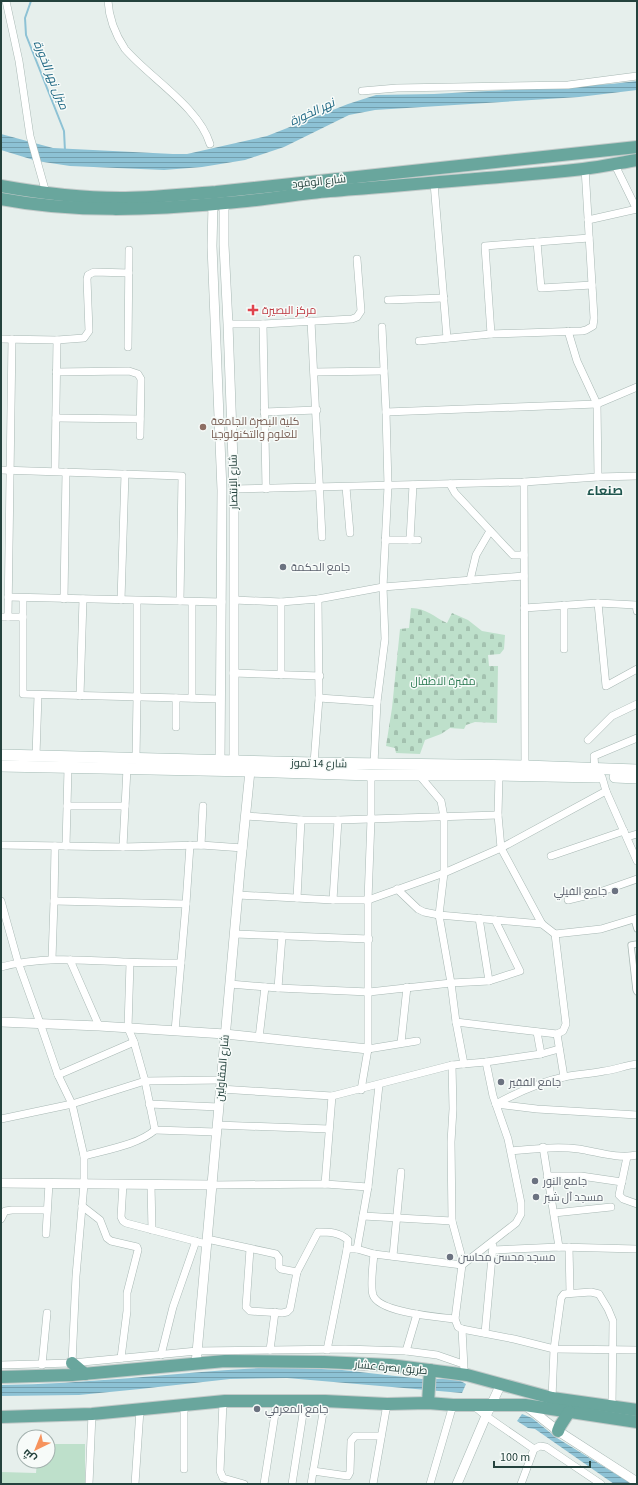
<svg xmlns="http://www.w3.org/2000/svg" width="638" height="1485" font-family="'Source Sans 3',Cairo,sans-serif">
<defs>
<pattern id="cemetery-stones" width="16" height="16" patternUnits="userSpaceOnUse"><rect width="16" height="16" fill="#bee0cb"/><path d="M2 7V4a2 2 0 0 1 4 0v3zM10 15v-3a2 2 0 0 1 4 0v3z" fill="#a3c1af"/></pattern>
<pattern id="water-rules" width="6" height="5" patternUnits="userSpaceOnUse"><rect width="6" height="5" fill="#8dc2d5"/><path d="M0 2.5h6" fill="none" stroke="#739fae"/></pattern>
</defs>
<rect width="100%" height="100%" fill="#e6efec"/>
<!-- cemetery -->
<path fill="url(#cemetery-stones)" d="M411,608C426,608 434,617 447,623L452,613L468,620L482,631L505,635L504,649L500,654L488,655L489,666H498L497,723L475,722L466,725L464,729L450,728L441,734L425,740L420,754L396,753L395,748L386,746L392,708L400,629L409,628Z"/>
<!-- pitch -->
<path fill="#bee0cb" d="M48,1444H85V1484H1V1472L36,1473L37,1461H48Z"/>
<!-- water -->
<g fill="url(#water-rules)">
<path d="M637,81V90L579,97L375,110L349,115L284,147L245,160L202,167L164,170L70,166L37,161L1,150V134L53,148L173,154H187L267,136L348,104L376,95L434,94L611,84Z"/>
<path d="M280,1367L342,1370L422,1379H457L466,1384L462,1393L287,1378L230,1379L140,1389L79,1395L1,1396V1385C94,1384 187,1371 280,1367Z"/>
<path d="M522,1414L532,1418L557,1438L632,1484H614L535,1429L528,1428L517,1421Z"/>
</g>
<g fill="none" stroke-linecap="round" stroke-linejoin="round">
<!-- stream -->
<path stroke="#8dc2d5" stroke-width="2" d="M31,1L25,18L26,35L64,131L65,151"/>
<defs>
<g id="pedestrian">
<path d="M634,919L637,929"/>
<path d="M637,944L631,945L636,990L637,992"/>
</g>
<g id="minor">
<path d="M6,1L19,61L30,136L46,193"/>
<path d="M108,1C109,19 115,34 125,49C150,78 199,107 210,144"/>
<path d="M362,91L397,88L568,85L637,76"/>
<path d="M614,163L637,210"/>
<path d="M434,183L447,338"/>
<path d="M588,220L637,209"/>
<path d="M537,242L541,288L592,285"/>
<path d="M388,300L444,298"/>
<path d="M311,321L322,537"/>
<path d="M228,324H263L352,319L357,317L361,311L357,259"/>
<path d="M263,324L266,489"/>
<path d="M568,331L577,361L597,404L598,477"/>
<path d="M491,334L485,246L589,238"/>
<path d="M1,339L57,340L84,338L89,331L87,279L88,275L94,272L129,273"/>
<path d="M419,341L491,334L582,331L586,330L593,326L594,318L585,168"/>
<path d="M128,347L129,250"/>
<path d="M56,372L129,371L138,374L141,379L140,436"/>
<path d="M314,372L384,371"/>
<path d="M264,412L317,410"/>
<path d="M386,412L597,404L637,387"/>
<path d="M56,418L140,419"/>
<path d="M1,470L182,476L180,601"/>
<path d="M55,471L57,340"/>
<path d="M524,482L525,766"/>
<path d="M450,484L455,493L513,555H524"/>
<path d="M346,487L350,533"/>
<path d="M234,489L524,482L598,477L637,476"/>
<path d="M385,540H418"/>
<path d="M410,540L413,485"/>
<path d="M470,580L476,555L490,531"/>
<path d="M8,597L222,602"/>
<path d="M23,598V694L220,699"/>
<path d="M64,599L66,472"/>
<path d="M121,600L125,474"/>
<path d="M234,600L281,602L318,599L383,587L524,576"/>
<path d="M192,602V698"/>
<path d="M598,603L606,686L637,669"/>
<path d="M564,605V649"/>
<path d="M524,608L598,603L636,605L637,611"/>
<path d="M1,617H23"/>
<path d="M8,617L12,339"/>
<path d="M233,673L320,676"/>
<path d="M281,675V602"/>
<path d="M80,696L83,599"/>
<path d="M319,698L377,702"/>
<path d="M176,727V698"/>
<path d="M588,740L612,716L637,704"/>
<path d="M36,756L38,695"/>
<path d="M136,759L137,697V601"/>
<path d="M314,763L319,698L318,599"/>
<path d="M374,764L377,702L385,639L383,587L388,486L386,412L382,327"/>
<path d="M595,770L594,756L637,738"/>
<path d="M419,775L441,801L444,817V873L439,915L451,983L456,1022L464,1064"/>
<path d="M499,775L498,815L501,848L542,924L555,934L601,929L637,918"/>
<path d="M602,777L606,791L637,861"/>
<path d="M67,806H125"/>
<path d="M246,816L301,820H338L498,815"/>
<path d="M627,837L637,834"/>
<path d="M1,845L123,847L201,845L243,848"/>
<path d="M201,845L203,806"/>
<path d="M66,846L68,768"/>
<path d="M123,847L127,768"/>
<path d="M551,856L624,831"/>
<path d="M397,889L418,909L424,912L439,915L542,924"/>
<path d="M238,895L333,900H368L444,873L501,848L606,791"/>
<path d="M297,898L301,820"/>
<path d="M333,900L338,820"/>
<path d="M568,900L597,893L637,879"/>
<path d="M1,901L18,962L40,1023L58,1075L72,1104L84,1156V1184L76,1276L72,1363"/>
<path d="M54,901L186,904"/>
<path d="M479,918L489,981"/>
<path d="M234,934L369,939"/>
<path d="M52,959L54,901L55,846"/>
<path d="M70,960L99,1026"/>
<path d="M130,963L128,1028L134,1042L145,1081L155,1130L216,1132"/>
<path d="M1,967C42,956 84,960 126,962C144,963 163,963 181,963"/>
<path d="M230,984L278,988L369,992L451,983L489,981L520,971L495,920"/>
<path d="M278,988L282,936"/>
<path d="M456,1022L557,1034L563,1031L566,1024L555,934"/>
<path d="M175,1031L186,904L190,845"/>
<path d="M537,1032L541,1054"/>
<path d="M557,1034L564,1077"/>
<path d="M259,1038L265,987"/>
<path d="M401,1043L407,987"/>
<path d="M368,1049L417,1041"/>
<path d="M452,1065L453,1109L451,1142L452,1221L462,1258V1265L455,1319L458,1327L462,1329L514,1339L554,1349L637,1350"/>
<path d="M58,1075L134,1042"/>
<path d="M220,1089L332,1096L452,1065L486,1062L541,1054L559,1049"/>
<path d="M361,1090L368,1049V900L371,819V775"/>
<path d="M149,1104L219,1107"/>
<path d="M496,1104C518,1092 540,1082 564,1077C577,1074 591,1074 604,1071C615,1070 626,1065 637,1064"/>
<path d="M496,1104L537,1109L637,1115"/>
<path d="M1,1119L72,1104L145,1081L221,1080"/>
<path d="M217,1125L329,1129"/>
<path d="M543,1147L559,1247"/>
<path d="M511,1151C534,1149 556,1146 579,1149C598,1152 618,1159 637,1155"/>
<path d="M84,1156C105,1150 138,1145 155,1130"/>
<path d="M627,1157L619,1195L623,1199L637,1204"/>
<path d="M547,1176H581L622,1182"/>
<path d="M123,1184L121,1217L123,1221L126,1223L206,1244"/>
<path d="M325,1184L332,1096"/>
<path d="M151,1185L152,1230"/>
<path d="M212,1185L325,1184L368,1187"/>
<path d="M82,1206L100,1220L107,1238L111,1241L137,1247L138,1250L127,1293V1311L121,1358"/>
<path d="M554,1213L611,1207"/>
<path d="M363,1216L452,1221"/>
<path d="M1,1219L5,1211L12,1210H47"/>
<path d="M46,1234L49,1183"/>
<path d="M207,1239L276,1254L279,1258V1267L281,1269L297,1272"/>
<path d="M569,1247L570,1292"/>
<path d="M250,1249L246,1307L250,1311L282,1313L287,1312L290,1309L297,1272L318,1232C329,1232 339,1232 348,1240L347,1249"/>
<path d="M357,1249L368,1187L379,1085"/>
<path d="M493,1250L559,1247L637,1249"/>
<path d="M374,1254C373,1265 370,1285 373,1295C379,1313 439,1317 455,1319"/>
<path d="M393,1256L401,1172"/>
<path d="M462,1329L464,1368"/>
<path d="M485,1333L493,1246"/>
<path d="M270,1350L275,1312"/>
<path d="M327,1350L347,1249H357L374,1254L462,1265L516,1223L521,1214V1203L508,1139L493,1096L486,1062"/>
<path d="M406,1351L417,1314"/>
<path d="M161,1355L173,1307L196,1241"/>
<path d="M1,1365L72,1363L197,1351L345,1349L406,1351L437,1355L463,1364"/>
<path d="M42,1365L47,1313"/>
<path d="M552,1398L554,1349L561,1298L564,1294L591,1292L599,1294L608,1309L613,1321L612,1407"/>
<path d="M223,1402L220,1471L223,1478L244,1484"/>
<path d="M474,1406L486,1416L534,1449"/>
<path d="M184,1469V1405"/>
<path d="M313,1471L348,1476L350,1472L351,1441L355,1436H381"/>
<path d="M89,1484L92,1414"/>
<path d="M135,1484L140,1410"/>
<path d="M264,1484L277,1401"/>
<path d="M292,1484L305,1401"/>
<path d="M311,1484L325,1401"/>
<path d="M373,1484L387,1404"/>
<path d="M430,1484L453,1405"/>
<path d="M521,1484L534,1449L540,1446L546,1447L601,1484"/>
</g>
<g id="tertiary">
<path d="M213,204L212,246L222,490L220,761"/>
<path d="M224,204V245L228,324L234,489V761"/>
<path d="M1,1022L99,1026L225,1034L368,1049"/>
<path d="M1,1183L212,1185"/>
<path d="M196,1364L240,870L250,771"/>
<path d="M525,1405L558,1431L637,1482"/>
<path d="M457,1484L486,1416L501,1384"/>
</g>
<g id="secondary">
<path d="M1,755L314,763L525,766L637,770"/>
<path d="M1,766L250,771L371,775H499L598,777"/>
<path d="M615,777L637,778"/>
</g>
<g id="primary">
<path d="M1,186C40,193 81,198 120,198C152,198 184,194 216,192L637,147"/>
<path d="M1,199C75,213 151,210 225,203C260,201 295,194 330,191C415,184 499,178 583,169C601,167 619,163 637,160"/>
<path d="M72,1363L85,1374"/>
<path d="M1,1377L72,1375L225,1361L324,1362L390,1365L467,1375L552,1398L637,1410"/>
<path d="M428,1403L430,1370"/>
<path d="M1,1417L92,1414L225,1401H325L387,1404L428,1403L453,1405H525L637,1422"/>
<path d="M558,1431L560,1426L569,1412"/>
</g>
</defs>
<!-- pedestrian casing -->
<use href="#pedestrian" stroke="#a8b8b4" stroke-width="7"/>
<!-- minor casing -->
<use href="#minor" stroke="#a8b8b4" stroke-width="8"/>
<!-- tertiary casing -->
<use href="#tertiary" stroke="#a8b8b4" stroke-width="10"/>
<!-- secondary casing -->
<use href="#secondary" stroke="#a4bbb5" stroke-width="12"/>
<!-- primary casing -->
<use href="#primary" stroke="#c2cac9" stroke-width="14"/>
<!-- pedestrian -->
<use href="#pedestrian" stroke="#fff" stroke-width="5.5"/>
<!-- minor -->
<use href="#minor" stroke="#fff" stroke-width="7"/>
<!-- tertiary -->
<use href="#tertiary" stroke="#fff" stroke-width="9"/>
<!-- secondary -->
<use href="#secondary" stroke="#fff" stroke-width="11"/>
<!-- primary -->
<use href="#primary" stroke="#69a69d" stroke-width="12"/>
</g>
<!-- markers -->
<path fill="#e0444e" stroke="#f7fbf9" stroke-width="1.5" d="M251 304h4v4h4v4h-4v4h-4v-4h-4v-4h4z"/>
<circle fill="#8d6e63" stroke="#f7fbf9" stroke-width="1.5" cx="203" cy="427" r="4"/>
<g fill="#6b7280" stroke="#f7fbf9" stroke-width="1.5">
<circle cx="283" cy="567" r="4"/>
<circle cx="615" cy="891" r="4"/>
<circle cx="501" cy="1082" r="4"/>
<circle cx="535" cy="1181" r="4"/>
<circle cx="536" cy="1197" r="4"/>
<circle cx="450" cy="1257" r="4"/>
<circle cx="257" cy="1409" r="4"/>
</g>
<g text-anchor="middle" stroke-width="3" stroke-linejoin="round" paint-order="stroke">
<!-- street labels -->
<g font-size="11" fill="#24423d" stroke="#f7fbf9">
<text transform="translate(319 181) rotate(-6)" y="4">شارع الوفود</text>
<text transform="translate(233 482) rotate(-91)" y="4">شارع الإنتصار</text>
<text transform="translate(319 763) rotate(1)" y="4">شارع 14 تموز</text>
<text transform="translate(222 1068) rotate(-85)" y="4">شارع المقاولين</text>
<text transform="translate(391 1367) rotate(5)" y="4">طريق بصرة عشار</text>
</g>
<!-- health labels -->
<g font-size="11" fill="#be3a42" stroke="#f7fbf9" text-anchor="start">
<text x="262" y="314">مركز البصيرة</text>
</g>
<!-- education labels -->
<g font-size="11" fill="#785e54" stroke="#f7fbf9" text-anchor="start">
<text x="211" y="425">كلية البصرة الجامعة<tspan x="211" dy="13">للعلوم والتكنولوجيا</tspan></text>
</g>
<!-- worship labels -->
<g font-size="11" fill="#5b616d" stroke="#f7fbf9" text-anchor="start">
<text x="291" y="571">جامع الحكمة</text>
<text x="607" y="895" text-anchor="end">جامع الفيلي</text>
<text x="509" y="1086">جامع الفقير</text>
<text x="543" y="1185">جامع النور</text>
<text x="544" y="1201">مسجد آل شبر</text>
<text x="458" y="1261">مسجد محسن محاسن</text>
<text x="265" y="1413">جامع المعرفي</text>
</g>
<!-- park labels -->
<g font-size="11" fill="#2c7b53" stroke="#f7fbf9">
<text x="443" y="685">مقبرة الاطفال</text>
</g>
<!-- water labels -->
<g font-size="12" font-style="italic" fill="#1b6581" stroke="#f7fbf9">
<text transform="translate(51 75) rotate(68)" y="4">مبزل نهر الخورة</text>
<text transform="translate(312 112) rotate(-25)" y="4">نهر الخورة</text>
</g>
<!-- quarter labels -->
<g font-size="13" font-weight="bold" fill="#1e564e" stroke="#f7fbf9">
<text x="605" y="495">صنعاء</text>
</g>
</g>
<!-- border -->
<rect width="638" height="1485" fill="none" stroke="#24423d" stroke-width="4"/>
<!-- north arrow -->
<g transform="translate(36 1449) rotate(223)"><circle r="19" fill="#f7fbf9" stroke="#a3b1ae"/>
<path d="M0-3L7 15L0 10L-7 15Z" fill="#f6935d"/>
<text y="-6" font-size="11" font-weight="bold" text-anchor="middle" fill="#24423d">ش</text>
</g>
<!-- scale -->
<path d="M494 1461v6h96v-6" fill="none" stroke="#24423d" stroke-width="2"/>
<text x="500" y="1461" font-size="12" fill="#24423d" stroke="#f7fbf9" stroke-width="3" paint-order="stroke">100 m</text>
</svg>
